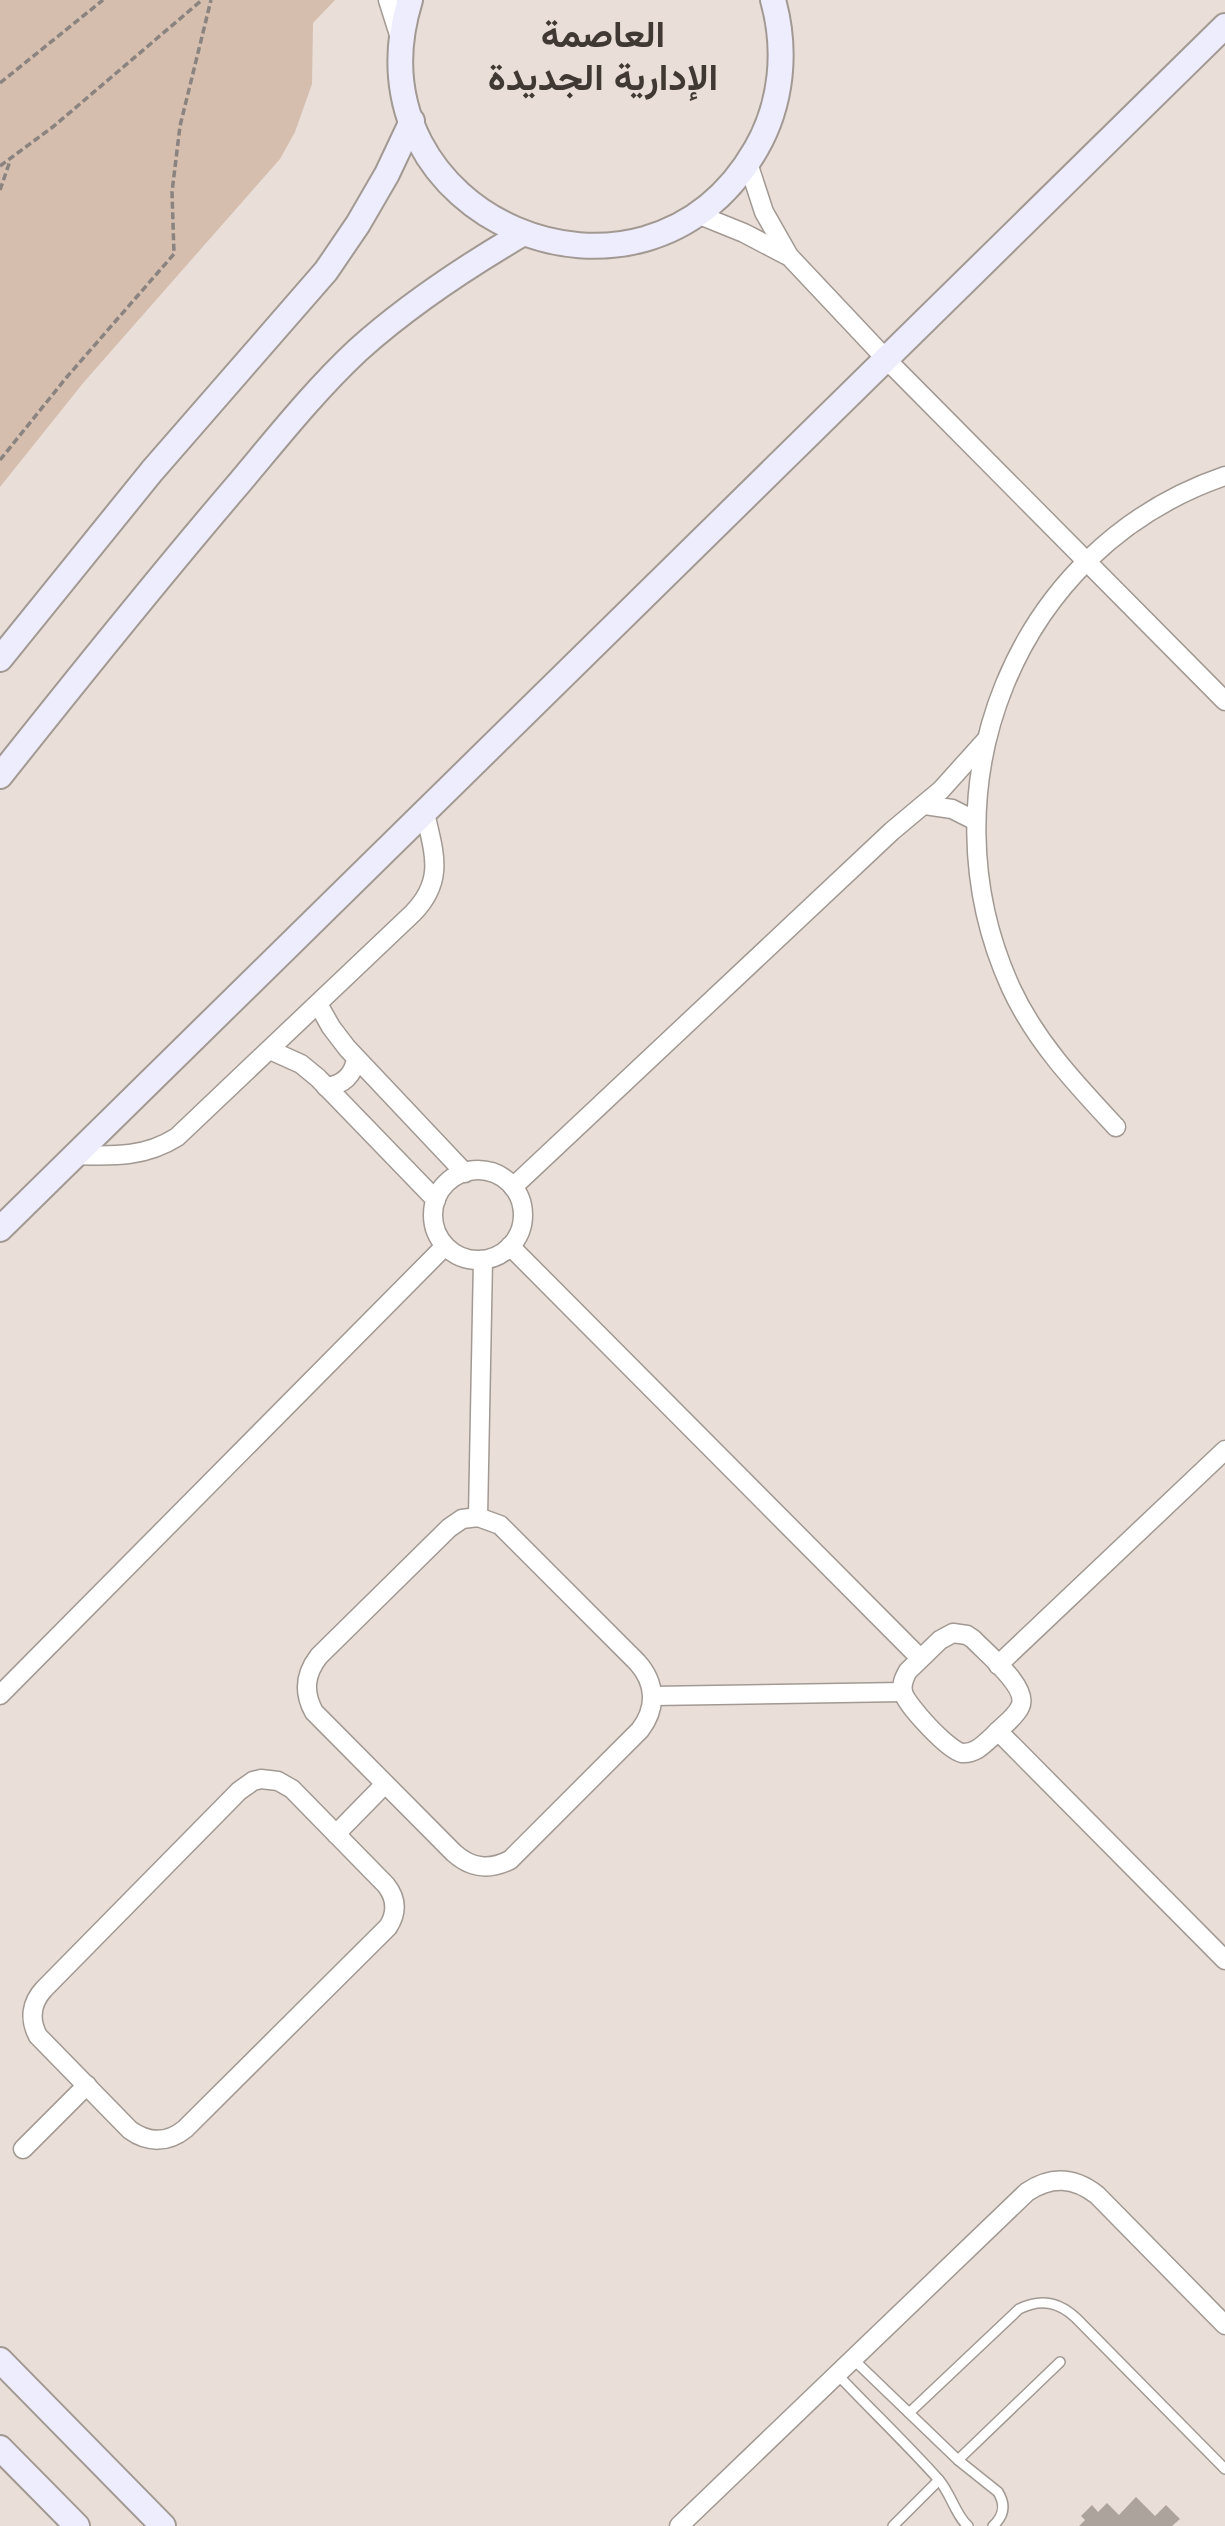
<svg xmlns="http://www.w3.org/2000/svg" width="1225" height="2526" font-family="'Nunito Sans',Vazirmatn,sans-serif">
<rect width="100%" height="100%" fill="#e9dfd8"/>
<!-- green -->
<path fill="#d5beae" d="M0,0H335L313,23L312,84L295,132L280,159L84,382L0,487Z"/>
<!-- building -->
<path fill="#aca39d" d="M1136,2497L1155,2516L1166,2505L1180,2519L1172,2526H1079L1085,2520L1081,2516L1092,2505L1098,2512L1107,2503L1119,2515Z"/>
<g fill="none" stroke-linecap="round" stroke-linejoin="round">
<defs>
<g id="lane">
<path d="M853,2359L958,2460L998,2492C1006,2505 1004,2516 993,2526"/>
<path d="M837,2374C871,2410 907,2444 939,2480C951,2494 956,2516 968,2526"/>
<path d="M909,2413L1019,2309C1041,2298 1059,2302 1076,2318L1225,2469"/>
<path d="M958,2460L1060,2362"/>
<path d="M893,2526L939,2480"/>
</g>
<g id="street">
<path d="M388,0L401,41"/>
<path d="M748,163L764,212L789,256L886,359L1225,701"/>
<path d="M697,214L744,233L786,255"/>
<path d="M925,805L952,809L976,821"/>
<path d="M318,1004L331,1027L347,1048L465,1173"/>
<path d="M270,1050L301,1064L318,1078L436,1200"/>
<path d="M326,1087C343,1085 354,1075 356,1058"/>
<path d="M1116,1127C1076,1084 1036,1042 1011,988C920,789 1014,548 1225,476"/>
<path d="M75,1155C112,1156 144,1158 177,1137L413,913C445,880 434,853 425,813"/>
<circle cx="478" cy="1215" r="45"/>
<path d="M513,1187L892,831L941,790L986,740"/>
<path d="M510,1246L920,1658"/>
<path d="M478,1517L500,1525L637,1662C656,1683 657,1708 640,1730L510,1860C490,1870 472,1869 454,1853L314,1712C303,1692 305,1674 319,1656L449,1528L462,1519Z"/>
<path d="M478,1517L483,1260"/>
<path d="M953,1633L967,1635L973,1639C986,1653 1030,1688 1020,1707C1015,1718 1002,1726 994,1735C985,1743 976,1754 962,1753C949,1751 906,1705 903,1692C901,1684 904,1678 908,1671L940,1640Z"/>
<path d="M998,1665L1225,1450"/>
<path d="M0,1695L445,1246"/>
<path d="M653,1696L903,1692"/>
<path d="M998,1731L1225,1960"/>
<path d="M261,1779L278,1781L292,1789L386,1885C397,1899 397,1913 388,1927L185,2129C168,2143 148,2143 130,2130L38,2036C29,2019 31,2003 44,1989L239,1791L253,1781Z"/>
<path d="M336,1834L385,1784"/>
<path d="M23,2149L87,2085"/>
<path d="M679,2526L1027,2192C1051,2176 1074,2177 1097,2195L1225,2325"/>
</g>
<g id="secondary">
<path d="M410,0C343,217 643,345 756,149C782,104 787,50 773,0"/>
<path d="M0,659L152,471L326,271L358,224L387,174L412,121"/>
<path d="M0,776C77,679 154,583 235,488C274,442 313,392 358,350C408,305 464,268 522,234"/>
<path d="M0,1229L1225,26"/>
<path d="M0,2360L163,2526"/>
<path d="M0,2448L77,2526"/>
</g>
</defs>
<!-- lane casing -->
<use href="#lane" stroke="#a29993" stroke-width="12"/>
<!-- street casing -->
<use href="#street" stroke="#a29993" stroke-width="21"/>
<!-- secondary casing -->
<use href="#secondary" stroke="#a29993" stroke-width="28"/>
<!-- path -->
<g stroke="#8a837f" stroke-width="3.5" stroke-dasharray="7 3.5" stroke-linecap="butt">
<path d="M0,83L103,0"/>
<path d="M0,166L54,126L202,0"/>
<path d="M0,190L10,161"/>
<path d="M0,460L66,378L174,254L172,192L180,126L211,0"/>
</g>
<!-- lane -->
<use href="#lane" stroke="#fff" stroke-width="9"/>
<!-- street -->
<use href="#street" stroke="#fff" stroke-width="18"/>
<!-- secondary -->
<use href="#secondary" stroke="#eeedfe" stroke-width="24"/>
</g>
<g text-anchor="middle" stroke-width="5" stroke-linejoin="round" paint-order="stroke">
<!-- town labels -->
<g font-size="37" font-weight="bold" fill="#403933" stroke="#e9dfd8">
<text x="603" y="47">العاصمة<tspan x="603" dy="43">الإدارية الجديدة</tspan></text>
</g>
</g>
</svg>
